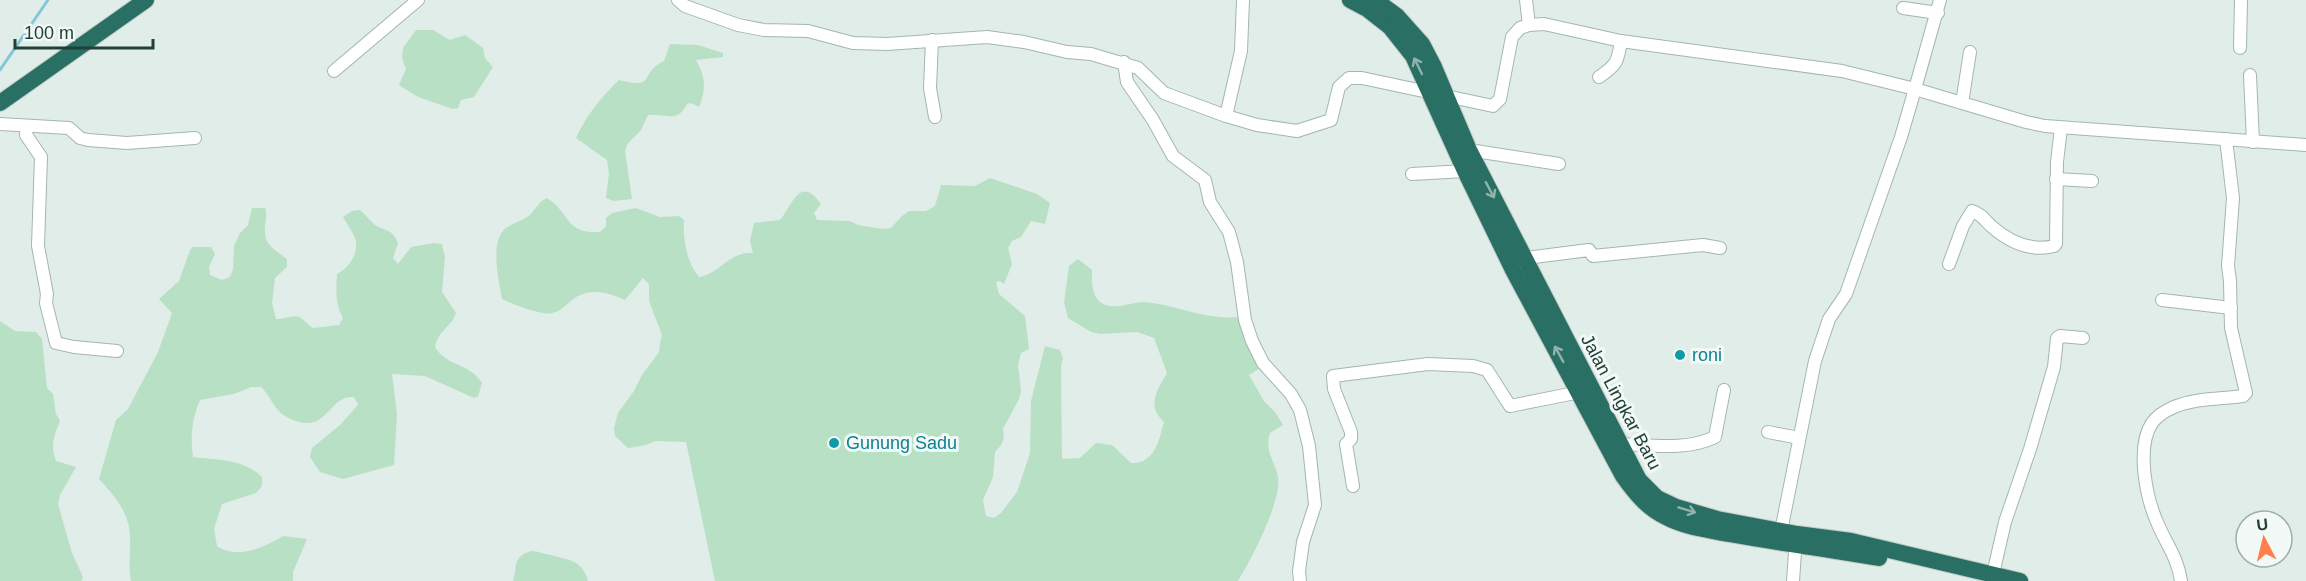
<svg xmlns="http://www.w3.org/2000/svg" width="2306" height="581" font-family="Helvetica,sans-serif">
<rect width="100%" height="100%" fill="#e1ede8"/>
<!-- green -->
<g fill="#b8e0c5">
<path d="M416,30H433L450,40L465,35L483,48L485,58L493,67L474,97L461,100L458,108L453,109L418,97L399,85L406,69L402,58L403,48Z"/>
<path d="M670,44L698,45L723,53V57L696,60C706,77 706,90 699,107L691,103L687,104C677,124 666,113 648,115L641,130L628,143L625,151L632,199L614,201L606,198L609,173L607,160L576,138C586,116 601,97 619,80C658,90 638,73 664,61Z"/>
<path d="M990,178L1037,194L1050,203L1045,224L1031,221L1021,237L1012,241L1008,248L1012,264L1004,284L1000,281L996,282L999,294L1025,316L1029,349L1021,353L1018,365L1021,390L1019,399L1003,429L1004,438L1001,445L995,452L993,477L983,500L986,516L994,518L1001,513L1017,492L1030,453L1031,401L1045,346L1060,350L1063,358L1061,366L1062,459L1080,458L1096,443L1112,445L1131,463C1155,464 1159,440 1164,422C1146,405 1157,391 1167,373L1154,338L1137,332L1100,334L1091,332L1068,318L1064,302L1069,266L1078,259L1092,270C1092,280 1091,293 1099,301C1112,313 1131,301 1145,302C1177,305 1204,320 1237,317L1249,347L1262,367L1249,375L1264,401L1275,412L1283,425L1270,433C1264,451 1275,461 1278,477C1282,501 1251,560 1238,581H715L686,442L655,441L646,445L628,448L615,436L614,428L618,413L634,391L642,375L659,352L660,344L662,335L649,301V284L643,278L625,300C607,292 589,287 572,300C566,305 560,312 552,313C543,316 512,304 502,299C499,281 489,241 506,228C513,223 521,221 527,217C536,211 536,203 547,198C571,213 564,234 600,232L606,226V218L612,213L636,208L660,217L679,216L684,220C683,239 686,262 699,277C720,274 729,251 753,253L750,241L754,223L780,220C792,206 800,174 821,204L814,213L817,220L850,221L858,225L883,229L891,228L902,216L909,211H926L935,206L941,185L975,186Z"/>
<path d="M252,208H265C268,218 264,223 265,233C265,246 278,252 287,259V267L275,278L272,303L276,319C284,320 294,313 301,318C305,321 308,325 313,328L339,325L343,318C335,304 336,290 337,274C349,268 360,252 355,238C352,231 347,224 343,217L352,211L360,210C365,214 370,221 375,225C385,231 393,229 398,243L393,258L398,264L411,247L434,243L442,244L445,257L442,292L456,313C451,328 439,329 435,347C447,367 470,363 482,383L478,396L474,398L425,376L392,374L397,414L394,465L343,479L320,472L310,457L312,448L340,425L358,405L354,397C326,395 328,440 285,416C275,411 270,395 261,387H251L234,394L200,400C192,418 190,438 193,457C217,460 244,459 262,477V486L256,493L222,504L214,529L217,546C237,560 265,547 283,536L307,539L293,572V581H131C127,562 133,541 128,523C123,505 111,492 99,479L116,420L128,409L158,352L172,313L159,299L179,281L190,250L193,247H211L215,254L209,267L210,275L222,280L230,277L233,269L234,246L240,233L248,225Z"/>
<path d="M0,321L15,331L36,332L42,339L47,388L53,394L56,414L60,421C54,436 50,445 56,461L76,467L60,495L58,504L72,553L83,577L81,581H0Z"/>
<path d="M531,551C539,551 543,554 551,555C568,560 583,560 588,581H513C518,565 512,557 531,551Z"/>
</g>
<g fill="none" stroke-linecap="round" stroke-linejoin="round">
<!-- stream -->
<path stroke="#84c7d7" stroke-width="3" d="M0,70L48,0"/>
<defs>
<g id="minor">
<path d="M678,0L685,6L738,25L764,30L808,31L853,43L887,44L987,37L1024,42L1067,52L1091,54L1138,68L1164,93L1226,116L1257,125L1297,131L1331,120L1339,87L1349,78H1362L1493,106L1500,99L1512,37L1520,28L1529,25L1544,24L1621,41L1842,71L1915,89L1901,137L1846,294L1829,319L1815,361L1781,531"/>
<path d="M1526,0L1529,25"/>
<path d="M1940,0L1915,89L2026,122L2045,126L2306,145"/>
<path d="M1903,8L1938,13"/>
<path d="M932,40L930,88L935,117"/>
<path d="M2240,48L2241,0"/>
<path d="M1124,62L1127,82L1153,120L1173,156L1205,180L1210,202L1229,232L1237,262L1245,320L1252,341L1263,363L1291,394L1300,410L1309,446L1315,505L1303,542L1299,571L1300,581"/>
<path d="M334,71L418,0"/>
<path d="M2250,75L2253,142"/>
<path d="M1599,77C1617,65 1618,61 1621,41"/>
<path d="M1962,103L1970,52"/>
<path d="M1226,116L1241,51L1243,0"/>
<path d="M0,124L69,128L80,138L88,140L127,143L195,138"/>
<path d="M27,126L26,135L41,157L38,246L47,294L46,303L56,343L74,347L117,351"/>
<path d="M1469,150L1559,164"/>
<path d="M1412,174L1465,171"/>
<path d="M2056,179L2092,181"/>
<path d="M1526,258L1589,250L1593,256L1703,245L1720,248"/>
<path d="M1949,264L1963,226L1972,211C1980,213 1985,220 1991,226C2008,241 2030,252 2054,246L2056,244L2057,162L2061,128"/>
<path d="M2162,300L2231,308"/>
<path d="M1768,432L1799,438"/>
<path d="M1620,444C1652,445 1686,451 1715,437L1724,390"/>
<path d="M1353,486L1346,444L1351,439V432L1334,389L1333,376L1428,364L1473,366L1487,370L1510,406L1580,392"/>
<path d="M1993,574L2005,522L2030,449L2054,367L2057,338L2060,336L2083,338"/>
<path d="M1793,581L1796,538"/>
<path d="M2181,581C2178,558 2165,542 2157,522C2146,497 2136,447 2152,423C2157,416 2167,410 2174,407C2195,398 2221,399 2243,396L2246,393L2231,328L2230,281L2228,266L2233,198L2226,139"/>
</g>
<g id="highway">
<path d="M1350,0L1367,9L1390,27L1413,56L1465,171L1513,270L1623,476C1635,493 1647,508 1666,517C1684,527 1709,530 1729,534C1779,543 1829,549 1879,558"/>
<path d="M1375,0L1397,16L1422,44L1434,67L1469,150L1639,480L1657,498L1676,507L1717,519L1797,534L1851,541L2020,581"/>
<path d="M0,103L146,0"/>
</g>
</defs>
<!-- minor casing -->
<use href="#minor" stroke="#a3b6b0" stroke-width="14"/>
<!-- highway casing -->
<use href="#highway" stroke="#c1cac7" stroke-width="18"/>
<!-- minor -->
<use href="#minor" stroke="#fff" stroke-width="12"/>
<!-- highway -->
<use href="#highway" stroke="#296f63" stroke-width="16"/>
</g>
<!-- one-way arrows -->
<defs><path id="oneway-shaft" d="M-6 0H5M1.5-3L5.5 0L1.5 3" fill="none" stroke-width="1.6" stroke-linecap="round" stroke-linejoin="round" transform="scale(1.5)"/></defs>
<g stroke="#8eb4ac">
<use href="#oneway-shaft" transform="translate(1418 66) rotate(-116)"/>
<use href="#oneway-shaft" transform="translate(1490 190) rotate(62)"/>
<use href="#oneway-shaft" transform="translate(1559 354) rotate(-119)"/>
<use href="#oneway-shaft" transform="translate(1687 510) rotate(17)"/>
</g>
<!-- markers -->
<g fill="#0f9aa8" stroke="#f2f9f6" stroke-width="2">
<circle cx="1680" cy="355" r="6"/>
<circle cx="834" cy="443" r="6"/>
</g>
<g text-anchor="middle" stroke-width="6" stroke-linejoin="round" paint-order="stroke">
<!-- culture labels -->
<g font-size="18" fill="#0d838f" stroke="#f2f9f6" text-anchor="start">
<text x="1692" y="361">roni</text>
<text x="846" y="449">Gunung Sadu</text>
</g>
<!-- street labels -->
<g font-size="18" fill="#204038" stroke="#f2f9f6">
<text transform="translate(1621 402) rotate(62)" y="6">Jalan Lingkar Baru</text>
</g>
</g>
<!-- north arrow -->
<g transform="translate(2264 539) rotate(353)"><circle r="28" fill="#f2f9f6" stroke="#9eafaa" stroke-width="1.5"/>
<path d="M0-4.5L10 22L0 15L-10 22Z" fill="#fe804e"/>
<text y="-9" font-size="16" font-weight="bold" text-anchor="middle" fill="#204038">U</text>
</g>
<!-- scale -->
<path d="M15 39v9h138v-9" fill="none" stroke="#204038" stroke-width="3"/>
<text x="24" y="39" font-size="18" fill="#204038" stroke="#f2f9f6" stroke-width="4.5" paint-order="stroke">100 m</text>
</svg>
